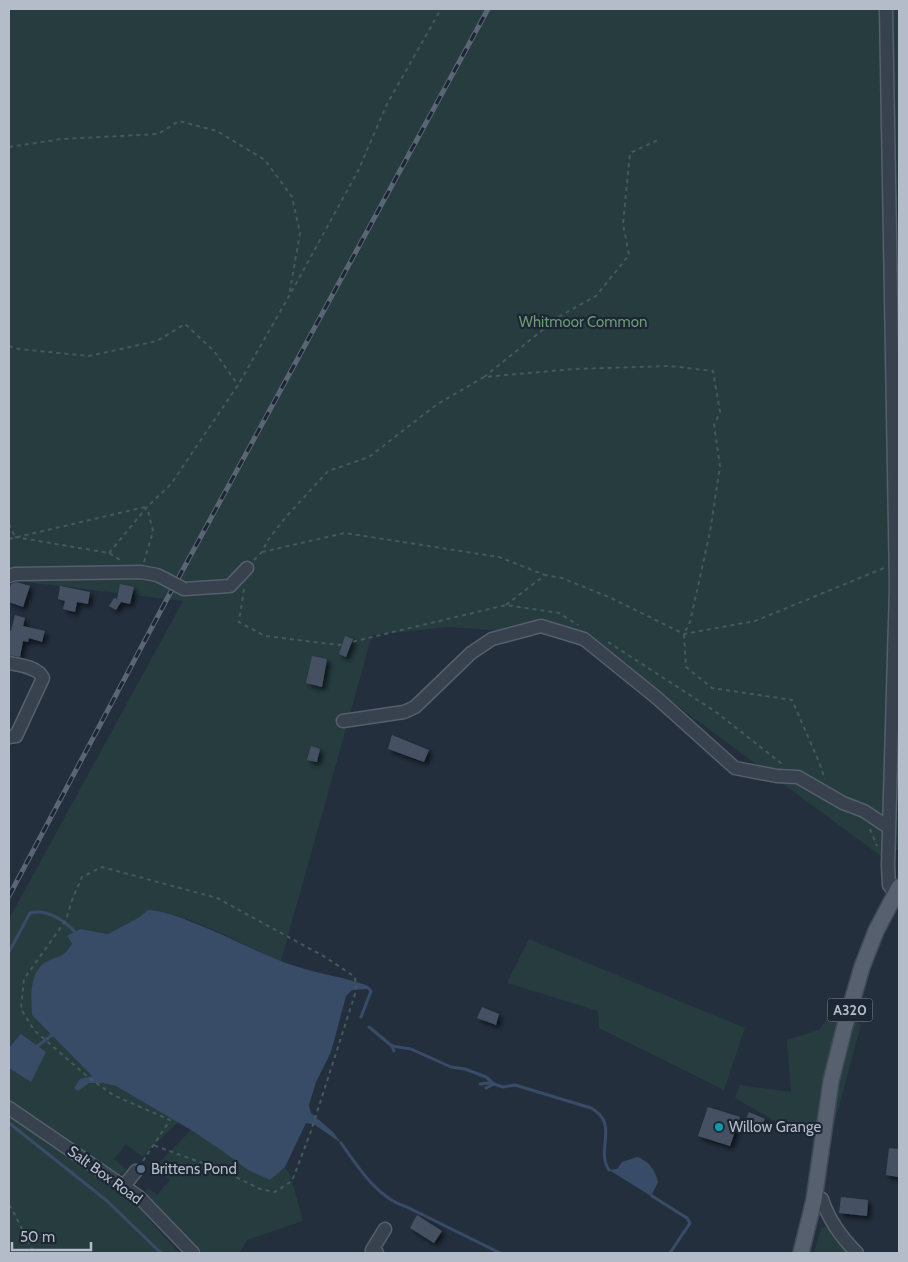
<svg xmlns="http://www.w3.org/2000/svg" width="908" height="1262" font-family="Cabin,sans-serif">
<defs>
<filter id="shadow"><feDropShadow dx="3.5" dy="3.5" stdDeviation="2.5" flood-color="#0009"/></filter>
</defs>
<rect width="100%" height="100%" fill="#242f3e"/>
<!-- green -->
<g fill="#263c3f">
<path d="M9,9H899V848L892,852L889,862L584,637L449,627L372,635L281,961C241,945 190,913 148,910L138,918L108,934L80,929L67,937L72,944L64,954L44,963L32,1015L93,1077L102,1083L116,1086L178,1122L142,1157L126,1144L114,1159L127,1170L119,1176L9,1103V919L183,601L9,580Z"/>
<path d="M529,939L745,1028L724,1090L599,1028L598,1011L507,983Z"/>
<path d="M833,1010L861,1025L833,1128L775,1121L735,1098L740,1085L791,1092L787,1040L819,1030Z"/>
<path d="M9,1115L136,1205L179,1253H9Z"/>
<path d="M191,1130L221,1150L248,1170L270,1180L285,1167L291,1177L303,1221L247,1240L239,1253H200L142,1195L148,1188L157,1195L170,1180L155,1167Z"/>
<path d="M826,1226L850,1253H814L821,1228Z"/>
</g>
<!-- water -->
<g fill="#394c67">
<path d="M148,910C162,911 175,915 189,921C225,934 259,954 295,966C319,974 343,977 366,985L368,989L352,990L346,996L331,1052L316,1082L309,1105L311,1113L333,1132L341,1143L315,1125L306,1123L285,1167L270,1180L248,1170L221,1150L191,1130L116,1086L102,1083H89L78,1091L74,1088L80,1079L92,1076L32,1015C31,998 29,972 46,962C59,955 62,959 72,944L67,936L80,929L108,934L138,918Z"/>
<path d="M21,1034L46,1052L31,1082L9,1068V1048Z"/>
<path d="M637,1157C648,1160 656,1171 658,1182L651,1196L609,1170L617,1169L622,1162Z"/>
</g>
<g fill="none" stroke-linecap="round" stroke-linejoin="round">
<!-- stream -->
<g stroke="#394c67" stroke-width="3">
<path d="M9,952L30,913C47,908 65,921 76,933"/>
<path d="M361,1017L371,991L367,987"/>
<path d="M369,1027L392,1046L394,1051"/>
<path d="M392,1046L411,1049L451,1067L465,1069L486,1077L494,1084L503,1087L515,1085L591,1108C620,1124 595,1149 609,1170"/>
<path d="M36,1047L55,1033"/>
<path d="M480,1084L488,1083L493,1084"/>
<path d="M486,1088L494,1084"/>
<path d="M9,1123L106,1200L161,1253"/>
<path d="M341,1143C358,1167 378,1199 407,1207L500,1253"/>
<path d="M652,1196L687,1218L690,1223L670,1253"/>
</g>
</g>
<!-- building -->
<g fill="#455162" filter="url(#shadow)">
<path d="M16,582L30,586L23,607L9,602V590L11,584Z"/>
<path d="M120,584L134,587L130,604L121,602L116,610L109,606L114,598L117,599Z"/>
<path d="M60,586L90,592L88,604L77,602L75,612L63,609L65,601L58,599Z"/>
<path d="M15,615L25,618L23,626L45,631L42,642L29,638L28,642L23,641L20,657L9,655V630L11,631Z"/>
<path d="M345,636L353,639L346,657L339,654Z"/>
<path d="M312,656L327,659L322,687L306,683Z"/>
<path d="M392,735L429,750L424,762L388,749Z"/>
<path d="M311,746L320,749L317,762L307,760Z"/>
<path d="M482,1007L499,1014L496,1025L477,1018Z"/>
<path d="M708,1107L740,1117L730,1146L698,1136Z"/>
<path d="M749,1112L765,1119L761,1127L745,1121Z"/>
<path d="M889,1148L899,1149L898,1177L886,1175Z"/>
<path d="M841,1197L868,1200L867,1216L839,1213Z"/>
<path d="M417,1215L442,1231L434,1243L410,1228Z"/>
</g>
<g fill="none" stroke-linecap="round" stroke-linejoin="round">
<defs>
<g id="minor">
<path d="M886,9L896,586L888,866L889,885L895,893"/>
<path d="M9,576L15,574L141,572L157,575L165,579"/>
<path d="M184,589L230,586L247,568"/>
<path d="M9,663C20,665 38,667 43,678L16,736L9,737"/>
<path d="M343,721L404,712L415,707L471,653L492,639L541,626L584,639L657,698L735,768L777,776L798,777L843,803L864,811L888,827"/>
<path d="M9,1108L139,1197L193,1253"/>
<path d="M124,1186L136,1171"/>
<path d="M822,1199C829,1221 841,1237 857,1253"/>
<path d="M377,1253L372,1250L385,1229"/>
</g>
<path id="major" d="M801,1253L814,1200L831,1081L844,1029L862,967L876,931L899,887"/>
</defs>
<!-- minor casing -->
<use href="#minor" stroke="#565f6c" stroke-width="15"/>
<!-- major casing -->
<use href="#major" stroke="#414a57" stroke-width="18"/>
<!-- path -->
<g stroke="#44595c" stroke-width="2" stroke-dasharray="4 4" stroke-linecap="butt">
<path d="M9,147L62,139L158,134L179,121L217,131L265,160L292,197L300,233L289,296"/>
<path d="M9,346L19,349L89,356L157,341L185,324L214,351L238,385"/>
<path d="M484,377L560,316L596,296L629,255L623,224L630,153L660,139"/>
<path d="M9,524L15,537"/>
<path d="M15,537L109,553L122,561"/>
<path d="M9,539L145,507"/>
<path d="M262,552L345,533L499,557L545,575"/>
<path d="M109,553L147,507L171,484L238,385L288,298L358,171L387,104L441,9"/>
<path d="M254,560L262,552L268,540L285,518L328,471L369,457L436,405L484,377L574,369L670,366L713,371L720,412L714,425L720,466L710,532L690,622L684,634L686,667L712,688L792,700L819,762L825,779"/>
<path d="M144,562L153,531L147,507"/>
<path d="M244,589L239,622L265,636L339,645L506,605L559,613L578,625"/>
<path d="M506,605L545,575L562,578L609,597L684,634L755,621L884,568"/>
<path d="M608,642L716,712L782,764"/>
<path d="M870,829L877,846"/>
<path d="M143,1161L170,1120L113,1095L88,1077L34,1030L21,1009L24,979L66,920L72,900L82,877L102,867L217,898L325,957L355,977L356,991L311,1131L292,1181L275,1192L260,1189L219,1169L153,1145"/>
<path d="M9,1205L12,1209L34,1253"/>
</g>
<!-- minor -->
<use href="#minor" stroke="#38414e" stroke-width="12"/>
<!-- major -->
<use href="#major" stroke="#56606e" stroke-width="15"/>
<defs>
<path id="rail" d="M9,896L168,597L488,9"/>
</defs>
<!-- rail casing -->
<use href="#rail" stroke="#5a6575" stroke-width="5"/>
<!-- rail -->
<use href="#rail" stroke="#1d2633" stroke-width="3" stroke-dasharray="9" stroke-linecap="butt"/>
<defs>
<path id="minor-bridge" d="M165,579L184,589"/>
</defs>
<!-- minor-bridge casing -->
<use href="#minor-bridge" stroke="#565f6c" stroke-width="15" stroke-linecap="butt"/>
<!-- minor-bridge -->
<use href="#minor-bridge" stroke="#38414e" stroke-width="12"/>
</g>
<!-- markers -->
<circle fill="#0f9aa8" stroke="#1d2633" stroke-width="2" cx="719" cy="1127" r="5"/>
<circle fill="#5c6f8a" stroke="#1d2633" stroke-width="2" cx="141" cy="1169" r="5"/>
<g text-anchor="middle" stroke-width="4.5" stroke-linejoin="round" paint-order="stroke">
<!-- shield labels -->
<rect fill="#1d2633" stroke="#878f9c" stroke-width="1" x="827.5" y="998.5" width="45" height="23" rx="4"/>
<g font-size="14" font-weight="bold" fill="#b4bcc9">
<text x="850" y="1015">A320</text>
</g>
<!-- park labels -->
<g font-size="15" fill="#6b9a76" stroke="#1d2633">
<text x="583" y="327">Whitmoor Common</text>
</g>
<!-- poi labels -->
<g font-size="15" fill="#b4bcc9" stroke="#1d2633" text-anchor="start">
<text x="729" y="1132">Willow Grange</text>
<text x="151" y="1174">Brittens Pond</text>
</g>
<!-- street labels -->
<g font-size="15" fill="#b4bcc9" stroke="#1d2633">
<text transform="translate(105 1175) rotate(36)" y="5">Salt Box Road</text>
</g>
</g>
<!-- border -->
<rect width="908" height="1262" fill="none" stroke="#b4bcc9" stroke-width="20"/>
<!-- scale -->
<path d="M12 1242v8h79v-8" fill="none" stroke="#b4bcc9" stroke-width="2.5"/>
<text x="20" y="1242" font-size="15" fill="#b4bcc9" stroke="#1d2633" stroke-width="4" paint-order="stroke">50 m</text>
</svg>
